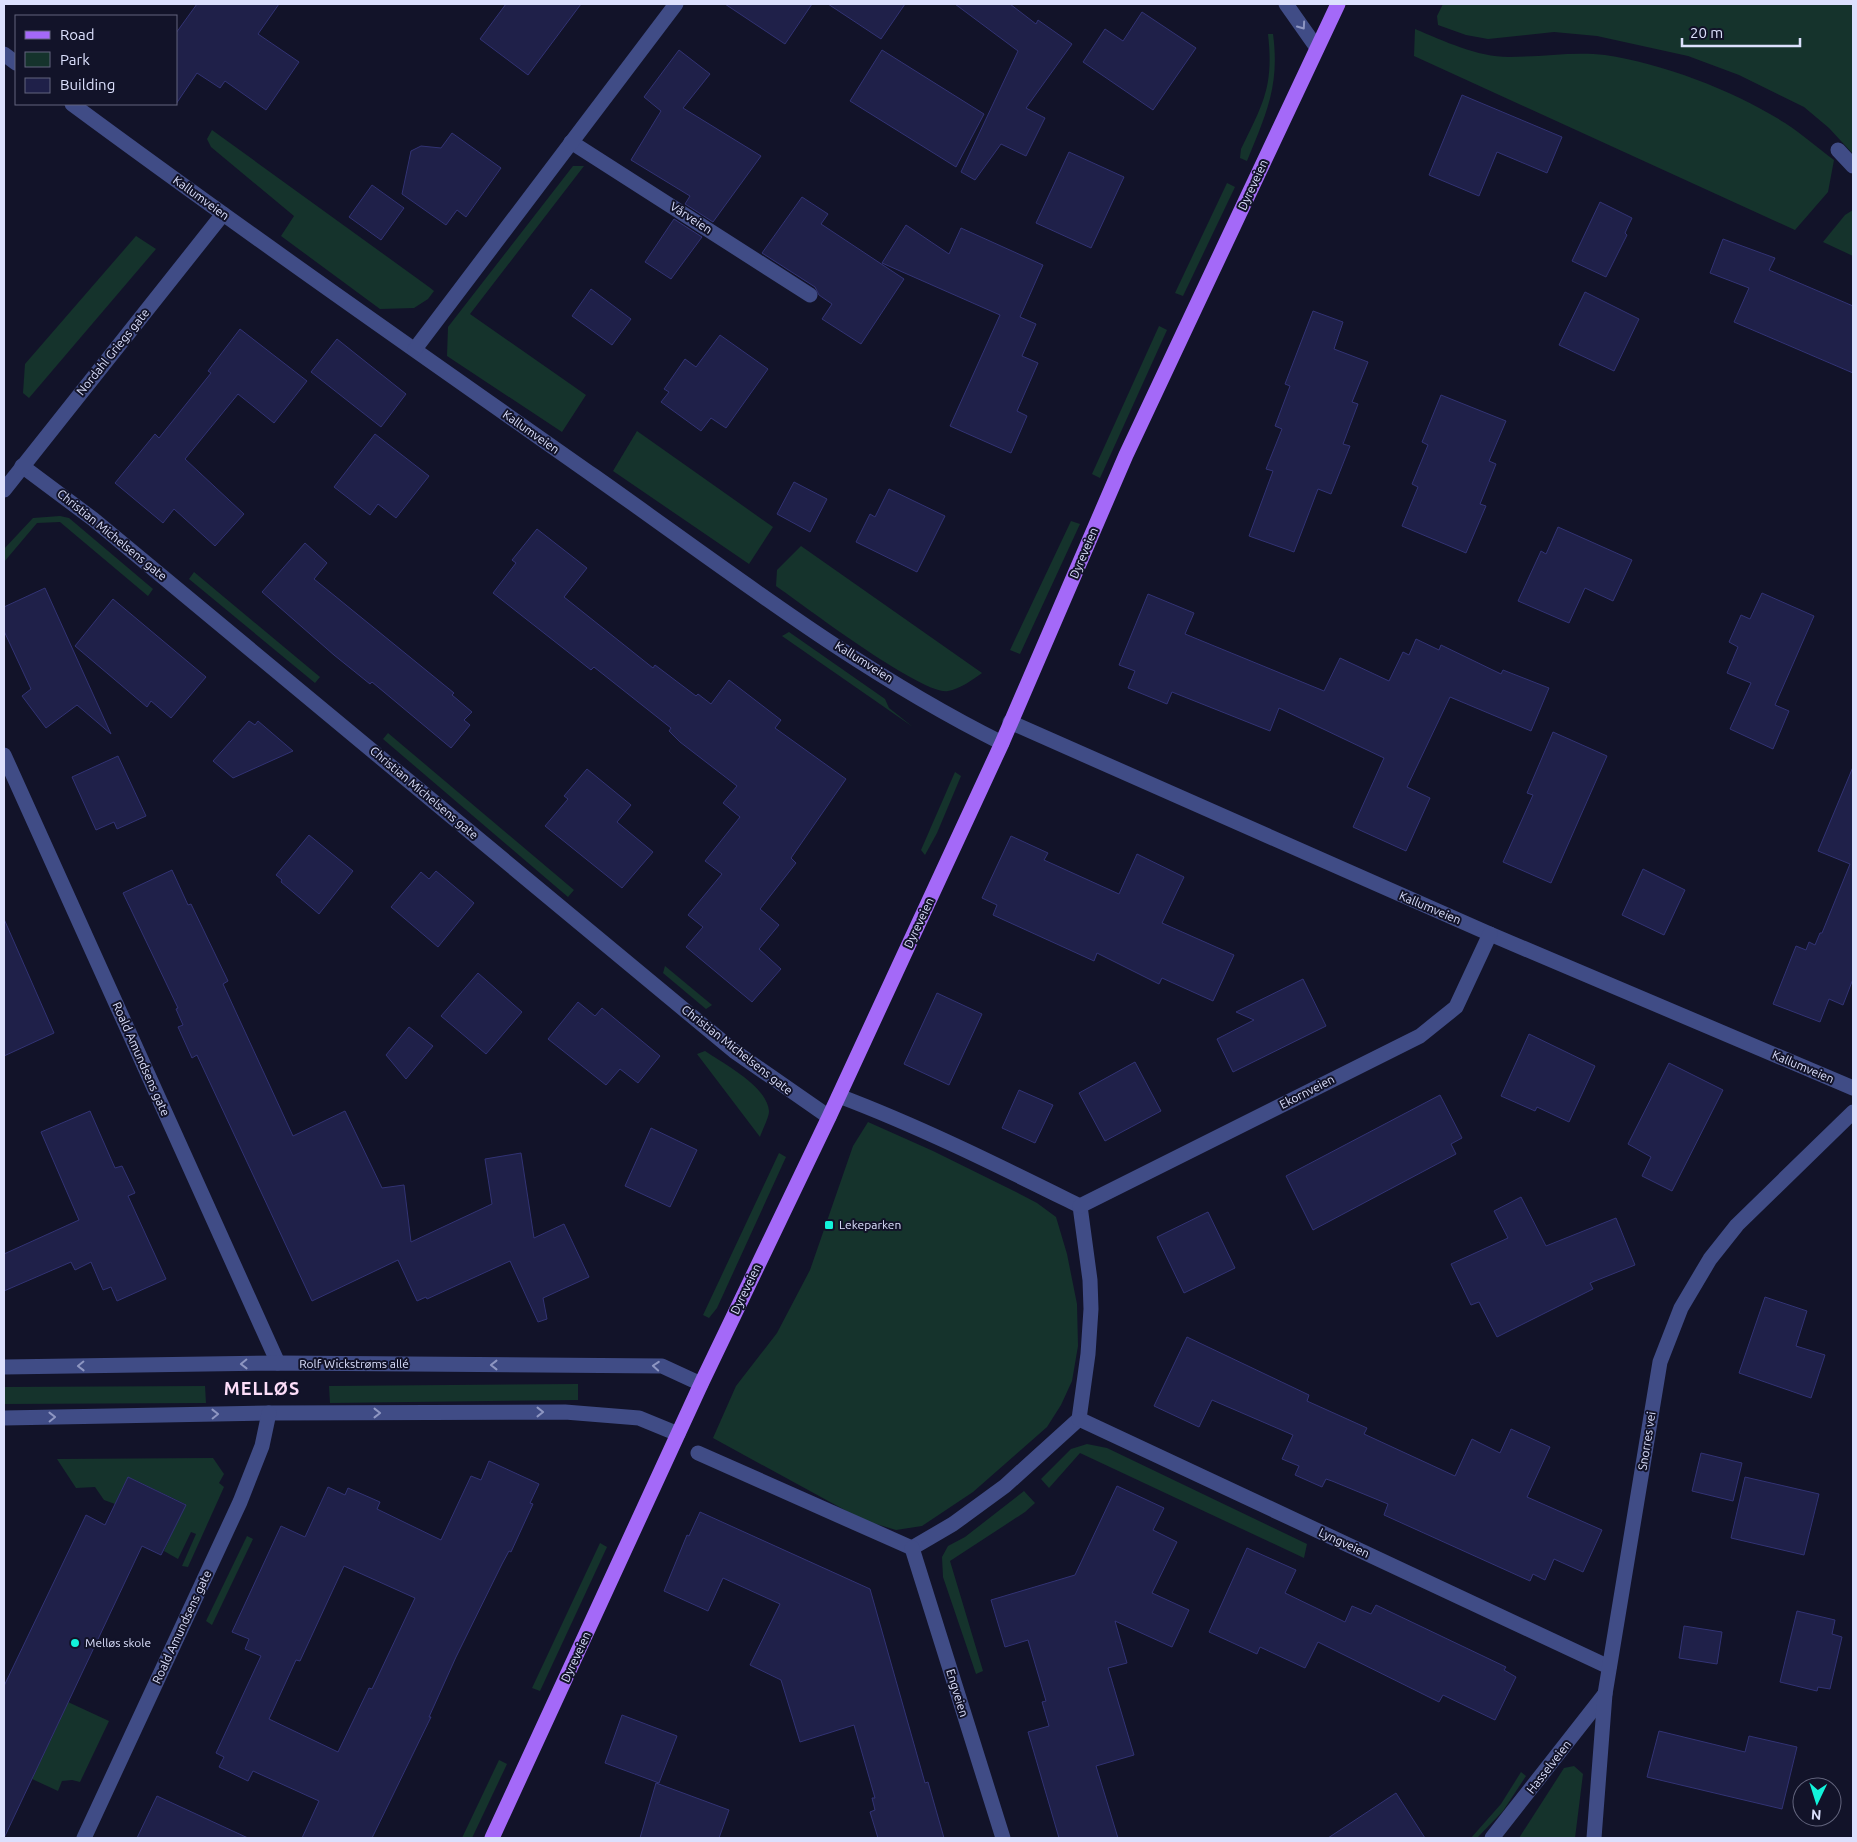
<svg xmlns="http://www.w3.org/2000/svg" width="1857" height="1842" font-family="Ubuntu,sans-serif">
<rect width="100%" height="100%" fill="#121329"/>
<!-- green -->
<g fill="#15332c">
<path d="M1443,4H1853V154L1829,128L1804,107L1739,75L1688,56L1597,36L1554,32L1488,39L1466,35L1438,25L1437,16Z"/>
<path d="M1415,29C1444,41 1477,57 1509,57C1541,57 1574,51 1605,55C1664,64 1735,91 1785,123C1802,134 1818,148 1834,160L1828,192L1795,230L1414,56Z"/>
<path d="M1268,34H1273C1280,86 1266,114 1247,161L1240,158L1241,149C1263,104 1274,86 1268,34Z"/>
<path d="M212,130L429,287L434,291L428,299L414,308L380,309L281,236L294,216L211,147L207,139Z"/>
<path d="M573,166H584L470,314L586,395L562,432L447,356L448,327Z"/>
<path d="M1227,183L1235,187L1183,296L1175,293Z"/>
<path d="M1853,210V256L1823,242L1845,215Z"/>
<path d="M136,236L156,249L29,398L23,393L25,364Z"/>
<path d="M1159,326L1167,330L1100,478L1092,474Z"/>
<path d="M637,431L773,527L749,564L613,471Z"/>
<path d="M60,516L69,518L153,589L148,596L60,522L37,523L4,562V549L33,518Z"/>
<path d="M1071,521L1080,524L1020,654L1010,650Z"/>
<path d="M801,546L982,673C972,680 960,689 948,691C923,696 803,605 776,586L777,570Z"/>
<path d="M194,572L320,677L315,683L189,579Z"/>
<path d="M789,632L885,699L889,708L913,727L782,636Z"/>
<path d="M388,733L574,890L568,897L383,739Z"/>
<path d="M955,772L961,776L937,833L925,855L921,850Z"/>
<path d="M665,966L712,1005L706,1009L663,973Z"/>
<path d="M705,1051C724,1064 767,1086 769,1111C769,1118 762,1130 760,1137L697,1054Z"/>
<path d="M868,1122L933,1151L1014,1191L1037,1203L1056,1217L1067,1254L1077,1304L1078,1346L1072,1381L1061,1405L1047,1427L973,1492L922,1526L896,1530L863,1520L713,1438L736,1386L777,1333L810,1270L853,1146Z"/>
<path d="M779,1153L786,1157L717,1308L709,1318L703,1315Z"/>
<path d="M578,1384V1400L330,1403L329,1386Z"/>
<path d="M205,1386L206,1403L4,1404V1387Z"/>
<path d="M1087,1444L1107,1448L1307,1544L1304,1558L1080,1453L1049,1488L1041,1479L1071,1449Z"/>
<path d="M213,1458L224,1474L219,1483L224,1487L188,1567L182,1566L196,1534L191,1532L178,1559L164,1551L185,1504L128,1477L115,1504L104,1500L95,1487L76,1488L57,1459Z"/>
<path d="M1024,1491L1035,1503L1025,1512L950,1561L983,1671L976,1674L943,1577L942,1557L948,1546L965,1537Z"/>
<path d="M247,1536L253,1539L212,1625L206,1621Z"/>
<path d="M600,1543L607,1547L540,1691L532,1688Z"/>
<path d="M68,1702L109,1721L80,1782L72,1780L62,1781L58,1791L32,1779Z"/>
<path d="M499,1760L507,1764L472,1838H462Z"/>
<path d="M1574,1766L1583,1774L1575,1838H1519L1564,1768Z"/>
<path d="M1521,1772L1526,1776L1503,1811L1477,1838H1471L1501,1804Z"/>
</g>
<!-- building -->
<g fill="#1f2049" stroke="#323374" fill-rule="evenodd">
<path d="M197,4H279L258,34L299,62L266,110L225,81L220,88L197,73L176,104V33Z"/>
<path d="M506,4H581L528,75L480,39Z"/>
<path d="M725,4H812L785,44Z"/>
<path d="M828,4H905L881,39Z"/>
<path d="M955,4H1010L1036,24L1038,20L1072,44L1026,108L1045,118L1026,156L1001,144L975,180L961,172L1018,51Z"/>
<path d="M1142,12L1196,48L1153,110L1083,62L1105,29L1123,41Z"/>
<path d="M679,50L710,74L683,108L761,156L713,222L685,204L690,196L631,160L661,111L644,97Z"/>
<path d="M882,50L984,114L956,167L850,101Z"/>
<path d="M1462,95L1562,137L1547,173L1497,152L1479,196L1429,175Z"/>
<path d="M452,133L501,168L466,217L457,210L446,225L402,194L411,151L421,146L441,148Z"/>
<path d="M1069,152L1124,177L1091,248L1036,223Z"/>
<path d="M372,185L404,208L381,240L349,217Z"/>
<path d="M802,197L828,214L821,224L904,279L861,344L822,319L832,304L819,295L815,287L762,253Z"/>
<path d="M1600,202L1632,218L1625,233L1627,235L1606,277L1572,261Z"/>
<path d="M674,219L702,237L671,279L645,262Z"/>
<path d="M906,225L949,254L961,228L1043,265L1020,317L1036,324L1022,356L1038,363L1017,411L1027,416L1011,453L950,426L1000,315L882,263Z"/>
<path d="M1723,239L1775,258L1769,270L1853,306V373L1734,322L1749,288L1710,273Z"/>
<path d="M591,289L631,319L612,345L572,316Z"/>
<path d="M1585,292L1639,319L1614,371L1559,345Z"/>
<path d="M1313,311L1343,322L1334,349L1368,362L1352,402L1358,404L1343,444L1350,446L1331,494L1318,489L1294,552L1249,536L1273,471L1266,469L1282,429L1275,426L1290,386L1285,384Z"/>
<path d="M240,329L307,381L274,423L238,394L185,459L244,514L215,546L174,509L163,523L115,483L155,434L159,438L211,373L208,371Z"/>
<path d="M720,335L768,369L726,428L711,418L701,431L661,402L669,392L664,389L685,359L696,367Z"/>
<path d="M337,339L406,394L381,427L311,372Z"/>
<path d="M1441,395L1506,421L1489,461L1496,464L1480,504L1486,506L1466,553L1402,526L1418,487L1412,484L1428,445L1422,442Z"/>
<path d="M375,434L429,476L396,518L378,504L370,515L334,487Z"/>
<path d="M794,482L827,499L810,532L777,514Z"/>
<path d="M889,489L945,516L917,572L856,542L870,514L875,517Z"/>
<path d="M1558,527L1632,560L1613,601L1585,588L1569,623L1518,601L1541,551L1546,554Z"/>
<path d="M537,529L587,568L564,597L653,668L655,665L696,696L698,694L711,704L729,680L781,720L775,728L846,779L791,858L796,863L760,909L779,925L759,949L781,969L752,1002L686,947L703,927L688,915L722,874L705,861L740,817L723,803L737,786L680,742L669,731L671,728L594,667L591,670L493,593L516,563L512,560Z"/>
<path d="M305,543L327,563L314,579L454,693L452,695L472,712L464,720L470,725L451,748L372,682L370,684L334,655L262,592Z"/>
<path d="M45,588L111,734L77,705L46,728L22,696L31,689L4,631V607Z"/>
<path d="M1762,593L1814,616L1775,705L1789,711L1773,749L1730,729L1751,683L1727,673L1738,647L1729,642L1741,615L1750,619Z"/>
<path d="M1148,594L1194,613L1185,634L1324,691L1340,658L1389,681L1403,652L1409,655L1416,639L1439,650L1441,645L1501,674L1503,670L1549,688L1531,731L1450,697L1407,787L1430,798L1406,851L1353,827L1384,758L1279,708L1270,731L1172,692L1167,704L1128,688L1135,671L1119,665Z"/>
<path d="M113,599L206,677L171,718L151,701L147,707L75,646Z"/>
<path d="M249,721L255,725L258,721L293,751L233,778L213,761Z"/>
<path d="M1553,732L1607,756L1551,883L1503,862L1533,795L1527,793Z"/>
<path d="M118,756L146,816L117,829L114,822L96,830L72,777Z"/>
<path d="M1853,767V979L1843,1005L1829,999L1820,1022L1773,1004L1796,946L1806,950L1809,942L1815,945L1820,933H1822L1850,864L1818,851Z"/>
<path d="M587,769L631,805L617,822L653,852L622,888L545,826L568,799L564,796Z"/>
<path d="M309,835L353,871L319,914L281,882L282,880L276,875Z"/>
<path d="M1011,836L1048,853L1044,860L1119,894L1137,854L1184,877L1162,923L1234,955L1213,1001L1162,978L1159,984L1097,953L1094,961L993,915L997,905L982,898Z"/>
<path d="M1643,869L1685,890L1664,935L1622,915Z"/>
<path d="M172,870L188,905L191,904L228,981L223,984L293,1136L345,1111L382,1188L404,1185L411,1242L492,1204L485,1159L521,1153L534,1238L564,1224L589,1277L543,1298L547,1319L538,1322L510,1261L427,1299L426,1297L417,1301L398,1260L312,1301L197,1055L192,1058L178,1027L183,1025L176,1009L178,1008L123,893Z"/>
<path d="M436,871L474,903L438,947L391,907L421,872L429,879Z"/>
<path d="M4,919L54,1033L4,1056Z"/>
<path d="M478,973L522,1012L486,1054L441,1016Z"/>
<path d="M1303,979L1326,1026L1233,1072L1217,1039L1254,1020L1236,1012Z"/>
<path d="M937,993L982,1014L949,1085L904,1064Z"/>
<path d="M578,1002L595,1016L602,1008L660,1056L638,1083L620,1069L606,1085L548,1039Z"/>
<path d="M409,1027L433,1046L406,1079L386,1055Z"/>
<path d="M1529,1034L1595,1066L1569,1122L1537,1107L1535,1111L1501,1096Z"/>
<path d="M1135,1062L1161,1111L1105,1141L1079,1093Z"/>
<path d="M1669,1063L1723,1090L1672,1191L1642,1176L1651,1157L1628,1144Z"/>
<path d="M1019,1090L1053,1105L1035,1143L1002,1128Z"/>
<path d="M1440,1095L1462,1138L1451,1144L1456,1154L1313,1230L1286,1176Z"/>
<path d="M90,1111L115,1168L122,1166L135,1193L128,1196L166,1279L117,1301L111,1287L103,1290L91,1262L75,1270L71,1262L4,1291V1254L79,1220L41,1132Z"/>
<path d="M651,1128L697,1150L670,1207L625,1186Z"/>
<path d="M1521,1197L1546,1246L1616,1218L1635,1265L1590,1283L1593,1289L1497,1337L1479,1302L1471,1305L1451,1264L1508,1238L1494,1211Z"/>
<path d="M1208,1212L1235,1268L1184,1293L1157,1237Z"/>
<path d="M1765,1297L1807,1311L1796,1346L1825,1355L1811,1398L1739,1373Z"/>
<path d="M1187,1337L1309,1395L1307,1401L1367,1428L1364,1434L1455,1476L1472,1439L1500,1453L1511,1429L1550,1447L1527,1497L1602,1530L1583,1572L1554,1559L1545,1580L1533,1574L1530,1581L1384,1515L1388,1504L1332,1481L1326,1479L1322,1487L1295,1475L1299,1466L1282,1459L1293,1435L1212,1400L1199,1427L1154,1406Z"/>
<path d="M1701,1453L1742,1463L1733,1501L1692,1491Z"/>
<path d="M489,1461L539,1484L530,1503L533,1504L511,1552L509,1551L502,1564L456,1657L429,1717H431L372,1838H302L319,1801L253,1771L248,1781L219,1767L224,1757L216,1753L261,1656L245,1649L249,1639L232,1632L281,1526L305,1537L328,1487L345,1495L348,1488L380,1502L377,1509L441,1540L471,1476L481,1480ZM344,1566L415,1598L372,1689L369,1688L338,1752L269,1719L296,1660L300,1661Z"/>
<path d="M128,1477L186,1505L161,1555L142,1546L4,1838V1686L86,1515L105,1525Z"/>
<path d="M1745,1477L1819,1494L1804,1555L1731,1538Z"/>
<path d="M1117,1486L1164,1508L1153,1530L1177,1542L1152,1593L1189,1610L1172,1647L1115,1621L1127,1663L1108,1668L1134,1755L1096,1766L1118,1838H1059L1028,1732L1049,1726L1042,1702L1046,1701L1028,1640L1005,1647L991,1600L1075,1575Z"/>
<path d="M700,1512L870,1589L925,1783L928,1782L944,1838H878L870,1812L875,1810L872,1798H875L854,1725L800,1742L781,1680L750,1665L780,1604L723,1578L708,1611L664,1591L687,1535L689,1536Z"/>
<path d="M1247,1548L1296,1570L1285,1593L1345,1622L1352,1606L1371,1614L1376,1605L1506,1667L1504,1670L1516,1677L1495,1720L1443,1695L1439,1702L1318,1642L1305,1668L1260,1647L1257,1654L1209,1632Z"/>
<path d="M1797,1611L1835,1620L1832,1634L1842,1637L1830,1689L1818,1687L1817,1691L1780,1682Z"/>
<path d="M1684,1626L1722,1632L1717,1664L1679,1658Z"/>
<path d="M622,1715L677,1736L659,1783L605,1763Z"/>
<path d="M1659,1731L1745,1752L1749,1736L1797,1747L1782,1809L1647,1777Z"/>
<path d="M656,1783L729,1810L719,1838H640Z"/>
<path d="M1396,1793L1425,1838H1328Z"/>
<path d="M157,1796L248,1838H137Z"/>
</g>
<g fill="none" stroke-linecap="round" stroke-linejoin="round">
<!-- minor -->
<g stroke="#404c86" stroke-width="15">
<path d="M1286,4L1317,48"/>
<path d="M4,54L16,63"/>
<path d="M72,104C244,231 419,353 594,476C726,569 857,671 1002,743"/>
<path d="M571,142L810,295"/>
<path d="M1838,150L1853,166"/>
<path d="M415,349L676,4"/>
<path d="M22,466L93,519L734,1051L829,1117"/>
<path d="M4,490L223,214"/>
<path d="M1010,722L1490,934L1853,1088"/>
<path d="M4,755L278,1363"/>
<path d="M839,1096C921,1127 1001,1167 1080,1206L1090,1280L1091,1309L1088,1354L1079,1419L1005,1486L953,1524L912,1548"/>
<path d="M1080,1206L1420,1036L1456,1007L1490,934"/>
<path d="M4,1367L278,1363L662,1366L701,1384"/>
<path d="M4,1418L269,1413L565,1412L639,1418L678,1434"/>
<path d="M1079,1419L1609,1667"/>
<path d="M698,1453L912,1548"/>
<path d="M912,1548L1003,1838"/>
<path d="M84,1838L240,1502L262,1446L269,1413"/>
<path d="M1492,1838L1605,1694"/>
<path d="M1594,1838L1605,1694L1660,1362L1681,1308L1710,1259L1737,1225L1853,1112"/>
</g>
<!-- major -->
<path stroke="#a469f8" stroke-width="15" d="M492,1838L701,1384L829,1117L1002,743L1126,455L1338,4"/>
</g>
<!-- one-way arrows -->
<defs><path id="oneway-chevron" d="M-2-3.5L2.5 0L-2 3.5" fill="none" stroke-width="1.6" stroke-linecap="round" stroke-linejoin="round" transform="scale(1.25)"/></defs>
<g stroke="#8e96c2">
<use href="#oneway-chevron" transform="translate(1302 26) rotate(55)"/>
<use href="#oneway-chevron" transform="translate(244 1364) rotate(179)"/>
<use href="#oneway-chevron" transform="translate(494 1365) rotate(-180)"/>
<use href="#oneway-chevron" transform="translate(81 1366) rotate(179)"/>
<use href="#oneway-chevron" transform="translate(656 1366) rotate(-176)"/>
<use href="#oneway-chevron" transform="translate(540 1412)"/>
<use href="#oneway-chevron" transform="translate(377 1413)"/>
<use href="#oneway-chevron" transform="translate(215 1414) rotate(-1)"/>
<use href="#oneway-chevron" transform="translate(52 1417) rotate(-1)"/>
</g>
<!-- markers -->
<g fill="#12f3da" stroke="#121329" stroke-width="2">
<rect x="824" y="1220" width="10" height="10" rx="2.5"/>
<circle cx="75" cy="1643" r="5"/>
</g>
<g text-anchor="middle" stroke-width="4" stroke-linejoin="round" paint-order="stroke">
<!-- street labels -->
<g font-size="12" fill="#dce0fd" stroke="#121329">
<text transform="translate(1253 185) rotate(-65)" y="4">Dyreveien</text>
<text transform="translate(201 198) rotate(36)" y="4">Kallumveien</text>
<text transform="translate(691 218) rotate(33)" y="4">Vårveien</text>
<text transform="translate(113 352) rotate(-51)" y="4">Nordahl Griegs gate</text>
<text transform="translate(531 432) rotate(35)" y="4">Kallumveien</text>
<text transform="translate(112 535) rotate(39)" y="4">Christian Michelsens gate</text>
<text transform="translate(1084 553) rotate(-67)" y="4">Dyreveien</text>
<text transform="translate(864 662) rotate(32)" y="4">Kallumveien</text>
<text transform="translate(424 793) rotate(40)" y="4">Christian Michelsens gate</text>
<text transform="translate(1430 908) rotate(23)" y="4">Kallumveien</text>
<text transform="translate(919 923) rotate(-65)" y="4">Dyreveien</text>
<text transform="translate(737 1050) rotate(38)" y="4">Christian Michelsens gate</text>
<text transform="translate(141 1059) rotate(66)" y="4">Roald Amundsens gate</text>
<text transform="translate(1803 1067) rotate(23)" y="4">Kallumveien</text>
<text transform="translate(1307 1092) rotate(-27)" y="4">Ekornveien</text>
<text transform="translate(746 1289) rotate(-64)" y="4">Dyreveien</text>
<text x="354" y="1368">Rolf Wickstrøms allé</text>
<text transform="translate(1647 1441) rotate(-81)" y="4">Snorres vei</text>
<text transform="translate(1344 1543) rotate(25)" y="4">Lyngveien</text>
<text transform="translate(182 1627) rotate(-65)" y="4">Roald Amundsens gate</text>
<text transform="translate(576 1657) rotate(-65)" y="4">Dyreveien</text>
<text transform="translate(957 1693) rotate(73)" y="4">Engveien</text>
<text transform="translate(1549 1767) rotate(-52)" y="4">Hasselveien</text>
</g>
<!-- poi labels -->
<g font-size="12" fill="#dce0fd" stroke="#121329" text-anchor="start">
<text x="839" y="1229">Lekeparken</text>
<text x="85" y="1647">Melløs skole</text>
</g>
<!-- district labels -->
<g font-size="18" font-weight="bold" letter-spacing="1" fill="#fddef9" stroke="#121329">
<text x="262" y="1395">MELLØS</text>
</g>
</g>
<!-- border -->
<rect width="1857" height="1842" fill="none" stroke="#dce0fd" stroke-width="10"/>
<!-- legend -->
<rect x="15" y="15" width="162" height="90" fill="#121329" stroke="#63657e"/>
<rect x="25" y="31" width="25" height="8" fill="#a469f8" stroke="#63657e"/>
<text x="60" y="40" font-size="15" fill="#dce0fd">Road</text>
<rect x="25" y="52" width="25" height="15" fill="#15332c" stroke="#63657e"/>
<text x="60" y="65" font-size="15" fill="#dce0fd">Park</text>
<rect x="25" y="78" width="25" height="15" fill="#1f2049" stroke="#63657e"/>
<text x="60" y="90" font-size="15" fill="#dce0fd">Building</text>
<!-- north arrow -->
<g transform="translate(1817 1802) rotate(184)"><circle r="24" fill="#121329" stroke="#63657e"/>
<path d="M0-4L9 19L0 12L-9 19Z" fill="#12f3da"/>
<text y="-8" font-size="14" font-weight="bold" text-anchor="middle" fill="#dce0fd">N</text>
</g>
<!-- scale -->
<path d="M1682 38v8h118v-8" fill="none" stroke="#dce0fd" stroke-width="2.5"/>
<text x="1690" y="38" font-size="15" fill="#dce0fd" stroke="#121329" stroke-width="4" paint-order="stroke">20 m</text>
</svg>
